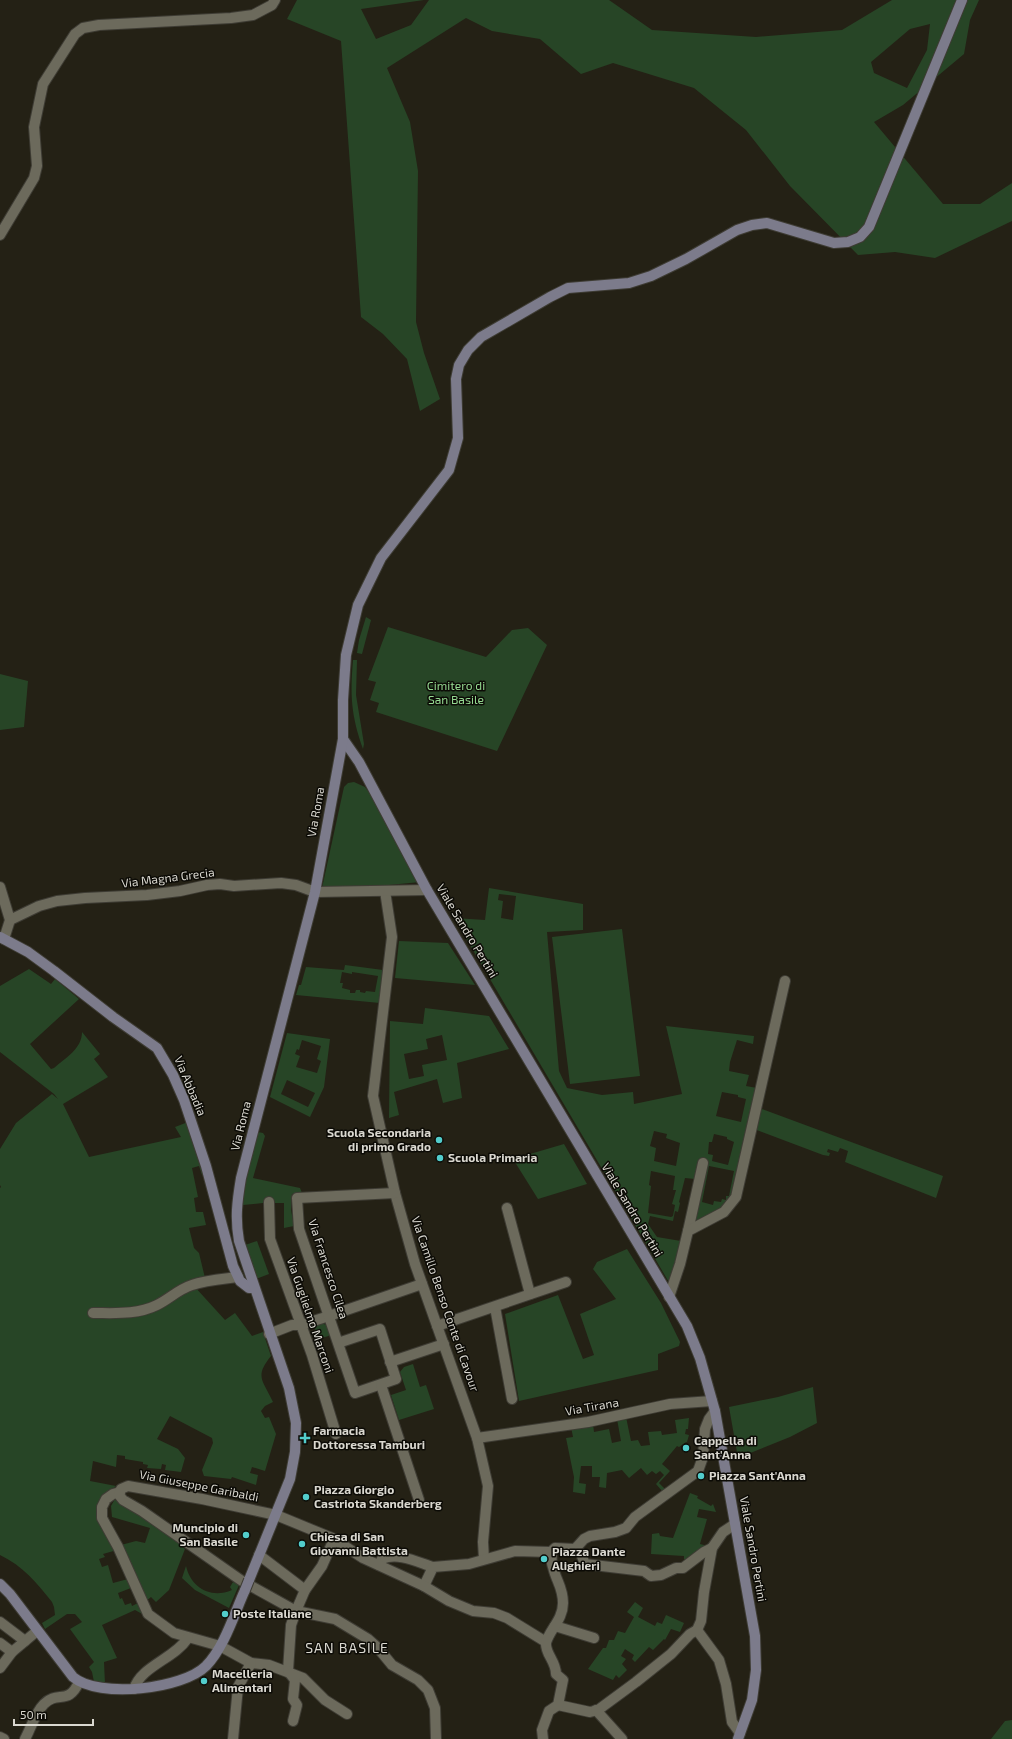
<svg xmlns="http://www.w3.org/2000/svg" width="1012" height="1739" font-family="'Exo 2',sans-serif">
<rect width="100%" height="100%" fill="#242115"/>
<!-- green -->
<g fill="#274526" fill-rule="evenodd">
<path d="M297,0H424L361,9L376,39L411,25L429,0H609L652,30L756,37L842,30L892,0H979L970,20L964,54L903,105L874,122L943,204H980L1012,183V221L935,258L895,252L858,255L790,186L746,130L694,88L613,63L581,74L540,39L492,31L466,18L387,68L410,122L418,171L416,322L424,353L440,399L420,411L407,359L383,334L361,317L341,41L287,19ZM930,24L927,50L907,88L874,73L871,62L910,29Z"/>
<path d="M366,617L371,620L362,654L357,653L359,640Z"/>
<path d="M388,627L486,657L512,630L528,628L547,645L497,751L376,712L379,703L370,700L376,682L368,680Z"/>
<path d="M353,660H357L356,695L364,744L363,749C351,715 350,695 353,660Z"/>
<path d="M0,674L28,681L24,727L0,730Z"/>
<path d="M354,782L365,787L374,799L420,882L389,885L322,888L344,787L348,783Z"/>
<path d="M489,888L583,904V930L547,932L559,1071L567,1088L602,1095L633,1092L634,1104L682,1094L666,1026L754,1036L753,1044L737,1040L730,1062L729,1071L749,1075L746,1086L757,1088L733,1192L719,1210L687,1230L670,1284L454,918L485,920ZM499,894L516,896L513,920L501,918L503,901L498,900ZM722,1092L738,1095V1097L746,1099L741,1122L716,1116ZM654,1131L667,1134L666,1138L680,1143L676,1166L654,1161L656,1148L650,1146ZM714,1134L727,1137V1139L734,1142L728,1165L712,1161L713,1155L708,1154L709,1142H712ZM709,1166L734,1171L729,1196H726V1200L722,1199L721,1202L714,1201L713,1205L702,1202ZM651,1171L675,1176L673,1190H676L672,1204L675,1205L673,1216L671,1217L648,1213L651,1186L649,1185ZM685,1178L695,1179L681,1241L657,1237L648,1224L650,1216L673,1221L675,1211L678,1212L680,1203L679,1202Z"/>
<path d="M622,929L640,1076L570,1084L552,937Z"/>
<path d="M399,941L448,943L475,985L395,978Z"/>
<path d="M345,965L383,970L380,1003L296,995L299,985H301L306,967L344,970ZM342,972L352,974V972L378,976L375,992L366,991L365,993L360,992V990H356L355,993H350V990L342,988L343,983H340Z"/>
<path d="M29,969L51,984L55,979L79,999L30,1044L51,1069L54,1068C65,1058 82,1049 82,1032L100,1054L94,1059L108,1077L63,1104L89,1157L181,1137L175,1127L188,1122L205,1173L202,1175L199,1166L192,1168L198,1197L194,1198L196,1212H203L206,1225L189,1228L194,1248L199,1253L205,1278L194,1286L225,1320L235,1313L252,1336L263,1332L271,1356C254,1377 263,1380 273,1402L265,1406L261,1411L265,1418L269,1417L276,1434L265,1471L252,1467L250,1473L258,1475L256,1485L232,1477L231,1479L204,1476L202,1470L213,1443L212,1438L170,1416L157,1439L178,1449L185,1458L181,1472L165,1470L166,1465L162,1464L161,1469L147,1468L148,1465L143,1464V1462L125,1459V1456L117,1455L116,1467L93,1461L90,1481L116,1486L111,1490L103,1511L117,1550L103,1554L105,1557L99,1559L102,1567L108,1565L113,1583L128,1579L131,1588L118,1593L120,1599L122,1598L125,1605L131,1603L132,1606L138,1603L144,1615L135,1610L102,1625L117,1658L104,1662L105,1684L94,1682L92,1672L89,1667L94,1662L70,1629L82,1622L75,1614H67L45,1629L42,1623L55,1615L54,1607L52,1602C37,1583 23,1566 0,1555V1188L1,1187L0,1185V1149L16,1123L52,1094L58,1099L54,1094L0,1052V986Z"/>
<path d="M425,1008L489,1016L509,1049L457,1063L462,1098L443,1103L437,1079L394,1092L399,1115L389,1118L390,1021L423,1024ZM442,1035L447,1060L422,1065L424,1076L409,1079L404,1054L428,1049L426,1039Z"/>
<path d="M287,1033L330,1039L324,1087L310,1117L270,1097ZM302,1040L321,1046L317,1059L321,1061L317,1073L296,1067L300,1056L295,1054L297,1049L299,1050ZM287,1080L315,1093L308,1107L281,1094Z"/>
<path d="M759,1108L943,1176L936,1198L845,1162L848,1151L840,1148L838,1152L828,1149L827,1152L830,1153L829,1156L823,1155L754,1129Z"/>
<path d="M258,1132L263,1133L265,1136L253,1178L300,1188L302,1193L292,1194L291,1210L294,1226L284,1228V1203H275L274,1200L265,1201L263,1203L243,1205L241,1196Z"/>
<path d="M564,1144L587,1184L538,1199L513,1159Z"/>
<path d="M257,1241L269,1274L256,1279L245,1245Z"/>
<path d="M627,1249L661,1303L680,1342L679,1346L658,1354V1370L519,1401L505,1314L558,1295L583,1359L594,1355L580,1314L616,1299L593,1269L597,1262Z"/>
<path d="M322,1323L328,1326L332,1335L318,1339L314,1325Z"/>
<path d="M413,1364L420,1387L426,1385L434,1409L399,1420L391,1395L406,1390L400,1372L404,1367Z"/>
<path d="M813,1387L817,1423L790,1437L738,1458L729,1407L778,1397Z"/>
<path d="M626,1417L631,1441L638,1440L641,1446L650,1445L648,1432L661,1431L662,1435L677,1433L675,1420L689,1418L688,1429H686L685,1434L689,1435L687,1442H686L679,1447L677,1446L662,1464L670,1471L659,1483L666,1490L663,1492L656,1484L664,1475L660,1471L656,1474L652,1471L647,1475L641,1468L629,1478L622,1470L607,1473L606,1488L599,1487L600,1477H592V1466H581L579,1483L586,1484L585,1494L573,1492L574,1477L566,1438L573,1437L571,1427L593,1424L594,1432L609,1429L612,1443L621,1441L617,1419Z"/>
<path d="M690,1493L698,1496L697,1498L711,1506L713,1504L716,1512L699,1509L697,1517L707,1519L700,1544L708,1546L686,1559H684V1556L651,1554L652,1534L659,1533L660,1536L673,1538Z"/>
<path d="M115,1499C140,1514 164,1529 185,1549L169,1590L156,1602L151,1597L145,1602L121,1545L136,1541L145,1543L150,1528L112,1517L111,1506Z"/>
<path d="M186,1566C191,1588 211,1599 232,1590L230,1587L233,1582L239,1585L229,1608L195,1590L182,1578Z"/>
<path d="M635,1602L643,1608L638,1617L655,1626L657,1622L662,1624L666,1615L684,1623L680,1632L671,1629L665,1640L664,1639L653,1650L649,1647L635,1662L632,1659L634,1655L625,1649L621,1656L626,1659L622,1664L627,1670L619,1678L616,1675L613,1680L588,1669L603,1648H606L609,1640H614L618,1631L625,1633L634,1617L627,1612Z"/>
<path d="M1012,1720V1739H991L1005,1721Z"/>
</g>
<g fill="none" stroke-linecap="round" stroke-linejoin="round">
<defs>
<g id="street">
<path d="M0,235L34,178L37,166L34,127L43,84L75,34L83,28L99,25L231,18L253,15L272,5L275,0"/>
<path d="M0,887L10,920L4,939"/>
<path d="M385,891L392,937L373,1096L395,1193L415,1264L477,1438L488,1486L483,1542L484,1559"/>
<path d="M10,920L39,906L57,901L85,898L147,895L180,891L207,885L220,884L234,886L281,883L296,885L315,892L427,890"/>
<path d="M269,1202L270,1239L312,1355L336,1434"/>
<path d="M507,1208L530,1294"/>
<path d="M688,1231L703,1163"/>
<path d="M669,1297L680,1264L688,1231L724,1212L736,1197L785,981"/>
<path d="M495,1307L512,1399"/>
<path d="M93,1313C115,1313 137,1315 157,1305C169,1299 179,1289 192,1285C206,1280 223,1279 238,1277"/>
<path d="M437,1326L566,1282"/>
<path d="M269,1334L292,1325H301L329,1316L422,1284"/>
<path d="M338,1343L380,1329L396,1379L355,1393L299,1229L297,1198L395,1193"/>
<path d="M390,1362L444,1344"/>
<path d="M381,1385L419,1500"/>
<path d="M477,1438L588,1422L670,1404L712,1401"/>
<path d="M120,1492L113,1494L106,1499L102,1507V1518L118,1547L148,1614L174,1633L220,1646L251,1663L269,1665L303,1678L325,1700L347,1714"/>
<path d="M575,1549L581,1554L585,1564L644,1571L651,1576L661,1575L676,1568H683L704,1552L712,1548"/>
<path d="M259,1555L305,1590"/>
<path d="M379,1565L382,1559C398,1552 417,1562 433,1567"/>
<path d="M424,1586L433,1567L469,1564L515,1551L551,1552L555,1548L575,1549L584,1539L590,1536L615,1532L626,1528L635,1517L698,1471L703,1457L705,1429L709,1419L715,1411"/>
<path d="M0,1622L25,1641"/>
<path d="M555,1626L594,1638"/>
<path d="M697,1630L719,1660L726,1684L732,1722L740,1733"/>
<path d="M0,1643L12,1652"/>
<path d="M0,1668L12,1652L37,1631"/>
<path d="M288,1671L291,1625L296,1611L305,1590L322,1566L334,1539"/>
<path d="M288,1671L295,1680L293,1699L297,1705L293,1721"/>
<path d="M134,1689C141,1666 174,1659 188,1638"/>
<path d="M558,1705L590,1712L598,1710L636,1682L671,1654L690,1634L697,1630L701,1621L704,1592L712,1548L723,1532L735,1524"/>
<path d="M596,1710L622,1739"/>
<path d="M0,1737L4,1739"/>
<path d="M25,1739C31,1728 35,1713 44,1704C58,1690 68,1706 79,1682"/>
<path d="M233,1739L238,1687L251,1663"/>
<path d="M436,1739L435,1708L428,1690L418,1680L392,1665L378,1648L368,1639L335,1619L296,1611L242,1581L142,1511L123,1500L119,1495L121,1489L128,1486L202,1499L276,1515L332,1538L363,1558L424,1586L449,1601L473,1611L494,1613L507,1618L546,1642"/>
<path d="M543,1739L542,1730L549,1711L558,1705L563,1680L556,1674C556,1661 545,1654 546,1643C549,1630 563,1620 563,1603C563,1587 556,1581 553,1567C551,1563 552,1557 551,1552"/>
</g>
<g id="secondary">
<path d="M343,739L359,762L427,890L687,1326L700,1358L715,1411L755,1636L756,1670L752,1700L738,1739"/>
<path d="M0,937L28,952L54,971L113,1017L157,1048L173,1075L184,1100L206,1166L233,1266L240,1281L249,1288H254"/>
<path d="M249,1580L290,1479L295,1452L296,1423L289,1388L239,1241C235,1218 237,1202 241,1178L315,892L343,739V700L346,655L358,605L381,558L449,470L458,438L456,379L459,365L468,350L481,337L550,297L568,288L629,283L651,276L686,259L737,230L752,225L767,223L834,243L848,242L860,237L869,227L962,0"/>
<path d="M0,1584L10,1594L73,1677C99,1699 183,1689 206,1666C225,1646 234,1614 245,1590"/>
</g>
</defs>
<!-- street casing -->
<use href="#street" stroke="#3e3c34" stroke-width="12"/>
<!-- secondary casing -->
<use href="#secondary" stroke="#3e3c34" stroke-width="12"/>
<!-- street -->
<use href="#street" stroke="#6c6a5c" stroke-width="10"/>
<!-- secondary -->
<use href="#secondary" stroke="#7c7b8b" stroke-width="10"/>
<defs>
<path id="secondary-bridge" d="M245,1590L249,1580"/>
</defs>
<!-- secondary-bridge casing -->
<use href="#secondary-bridge" stroke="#3e3c34" stroke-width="12" stroke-linecap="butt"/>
<!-- secondary-bridge -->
<use href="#secondary-bridge" stroke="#7c7b8b" stroke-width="10"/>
</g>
<!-- markers -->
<g fill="#52cdcc" stroke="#0c0b06" stroke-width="1.5">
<circle cx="439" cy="1140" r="4"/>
<circle cx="440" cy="1158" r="4"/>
<path d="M303 1432h4v4h4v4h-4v4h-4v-4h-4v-4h4z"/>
<circle cx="686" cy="1448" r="4"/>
<circle cx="701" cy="1476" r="4"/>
<circle cx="306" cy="1497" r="4"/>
<circle cx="246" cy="1535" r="4"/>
<circle cx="302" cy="1544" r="4"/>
<circle cx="544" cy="1559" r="4"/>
<circle cx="225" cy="1614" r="4"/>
<circle cx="204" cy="1681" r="4"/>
</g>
<g text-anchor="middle" stroke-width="3" stroke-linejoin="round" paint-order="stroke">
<!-- park labels -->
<g font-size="12" fill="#96db92" stroke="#0c0b06">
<text x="456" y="690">Cimitero di<tspan x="456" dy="14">San Basile</tspan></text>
</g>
<!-- street labels -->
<g font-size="12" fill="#dad8d0" stroke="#0c0b06">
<text transform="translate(316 812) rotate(-80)" y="4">Via Roma</text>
<text transform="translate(168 878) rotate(-7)" y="4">Via Magna Grecia</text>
<text transform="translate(467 931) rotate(59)" y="4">Viale Sandro Pertini</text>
<text transform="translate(190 1086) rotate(67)" y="4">Via Abbadia</text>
<text transform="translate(241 1126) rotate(-76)" y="4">Via Roma</text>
<text transform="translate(632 1210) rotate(59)" y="4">Viale Sandro Pertini</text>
<text transform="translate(328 1269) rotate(72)" y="4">Via Francesco Cilea</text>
<text transform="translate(445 1304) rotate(71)" y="4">Via Camillo Benso Conte di Cavour</text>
<text transform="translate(310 1315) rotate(71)" y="4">Via Guglielmo Marconi</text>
<text transform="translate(592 1407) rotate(-10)" y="4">Via Tirana</text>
<text transform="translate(199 1486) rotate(11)" y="4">Via Giuseppe Garibaldi</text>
<text transform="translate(753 1549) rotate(80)" y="4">Viale Sandro Pertini</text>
</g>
<!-- poi labels -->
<g font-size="12" font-weight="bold" fill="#dad8d0" stroke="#0c0b06" text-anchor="start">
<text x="431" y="1137" text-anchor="end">Scuola Secondaria<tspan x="431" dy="14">di primo Grado</tspan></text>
<text x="448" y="1162">Scuola Primaria</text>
<text x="313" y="1435">Farmacia<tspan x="313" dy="14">Dottoressa Tamburi</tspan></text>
<text x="694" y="1445">Cappella di<tspan x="694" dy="14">Sant'Anna</tspan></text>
<text x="709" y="1480">Piazza Sant'Anna</text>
<text x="314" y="1494">Piazza Giorgio<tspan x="314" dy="14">Castriota Skanderberg</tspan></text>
<text x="238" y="1532" text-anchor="end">Muncipio di<tspan x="238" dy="14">San Basile</tspan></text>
<text x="310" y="1541">Chiesa di San<tspan x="310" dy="14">Giovanni Battista</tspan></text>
<text x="552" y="1556">Piazza Dante<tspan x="552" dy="14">Alighieri</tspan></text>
<text x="233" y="1618">Poste Italiane</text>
<text x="212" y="1678">Macelleria<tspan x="212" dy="14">Alimentari</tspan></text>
</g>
<!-- quarter labels -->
<g font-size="14" letter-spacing="1" fill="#dad8d0" stroke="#0c0b06">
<text x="347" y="1653">SAN BASILE</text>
</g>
</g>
<!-- scale -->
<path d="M14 1719v6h79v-6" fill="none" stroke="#dad8d0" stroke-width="2"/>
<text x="20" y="1719" font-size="12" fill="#dad8d0" stroke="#0c0b06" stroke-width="3" paint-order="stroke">50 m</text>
</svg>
